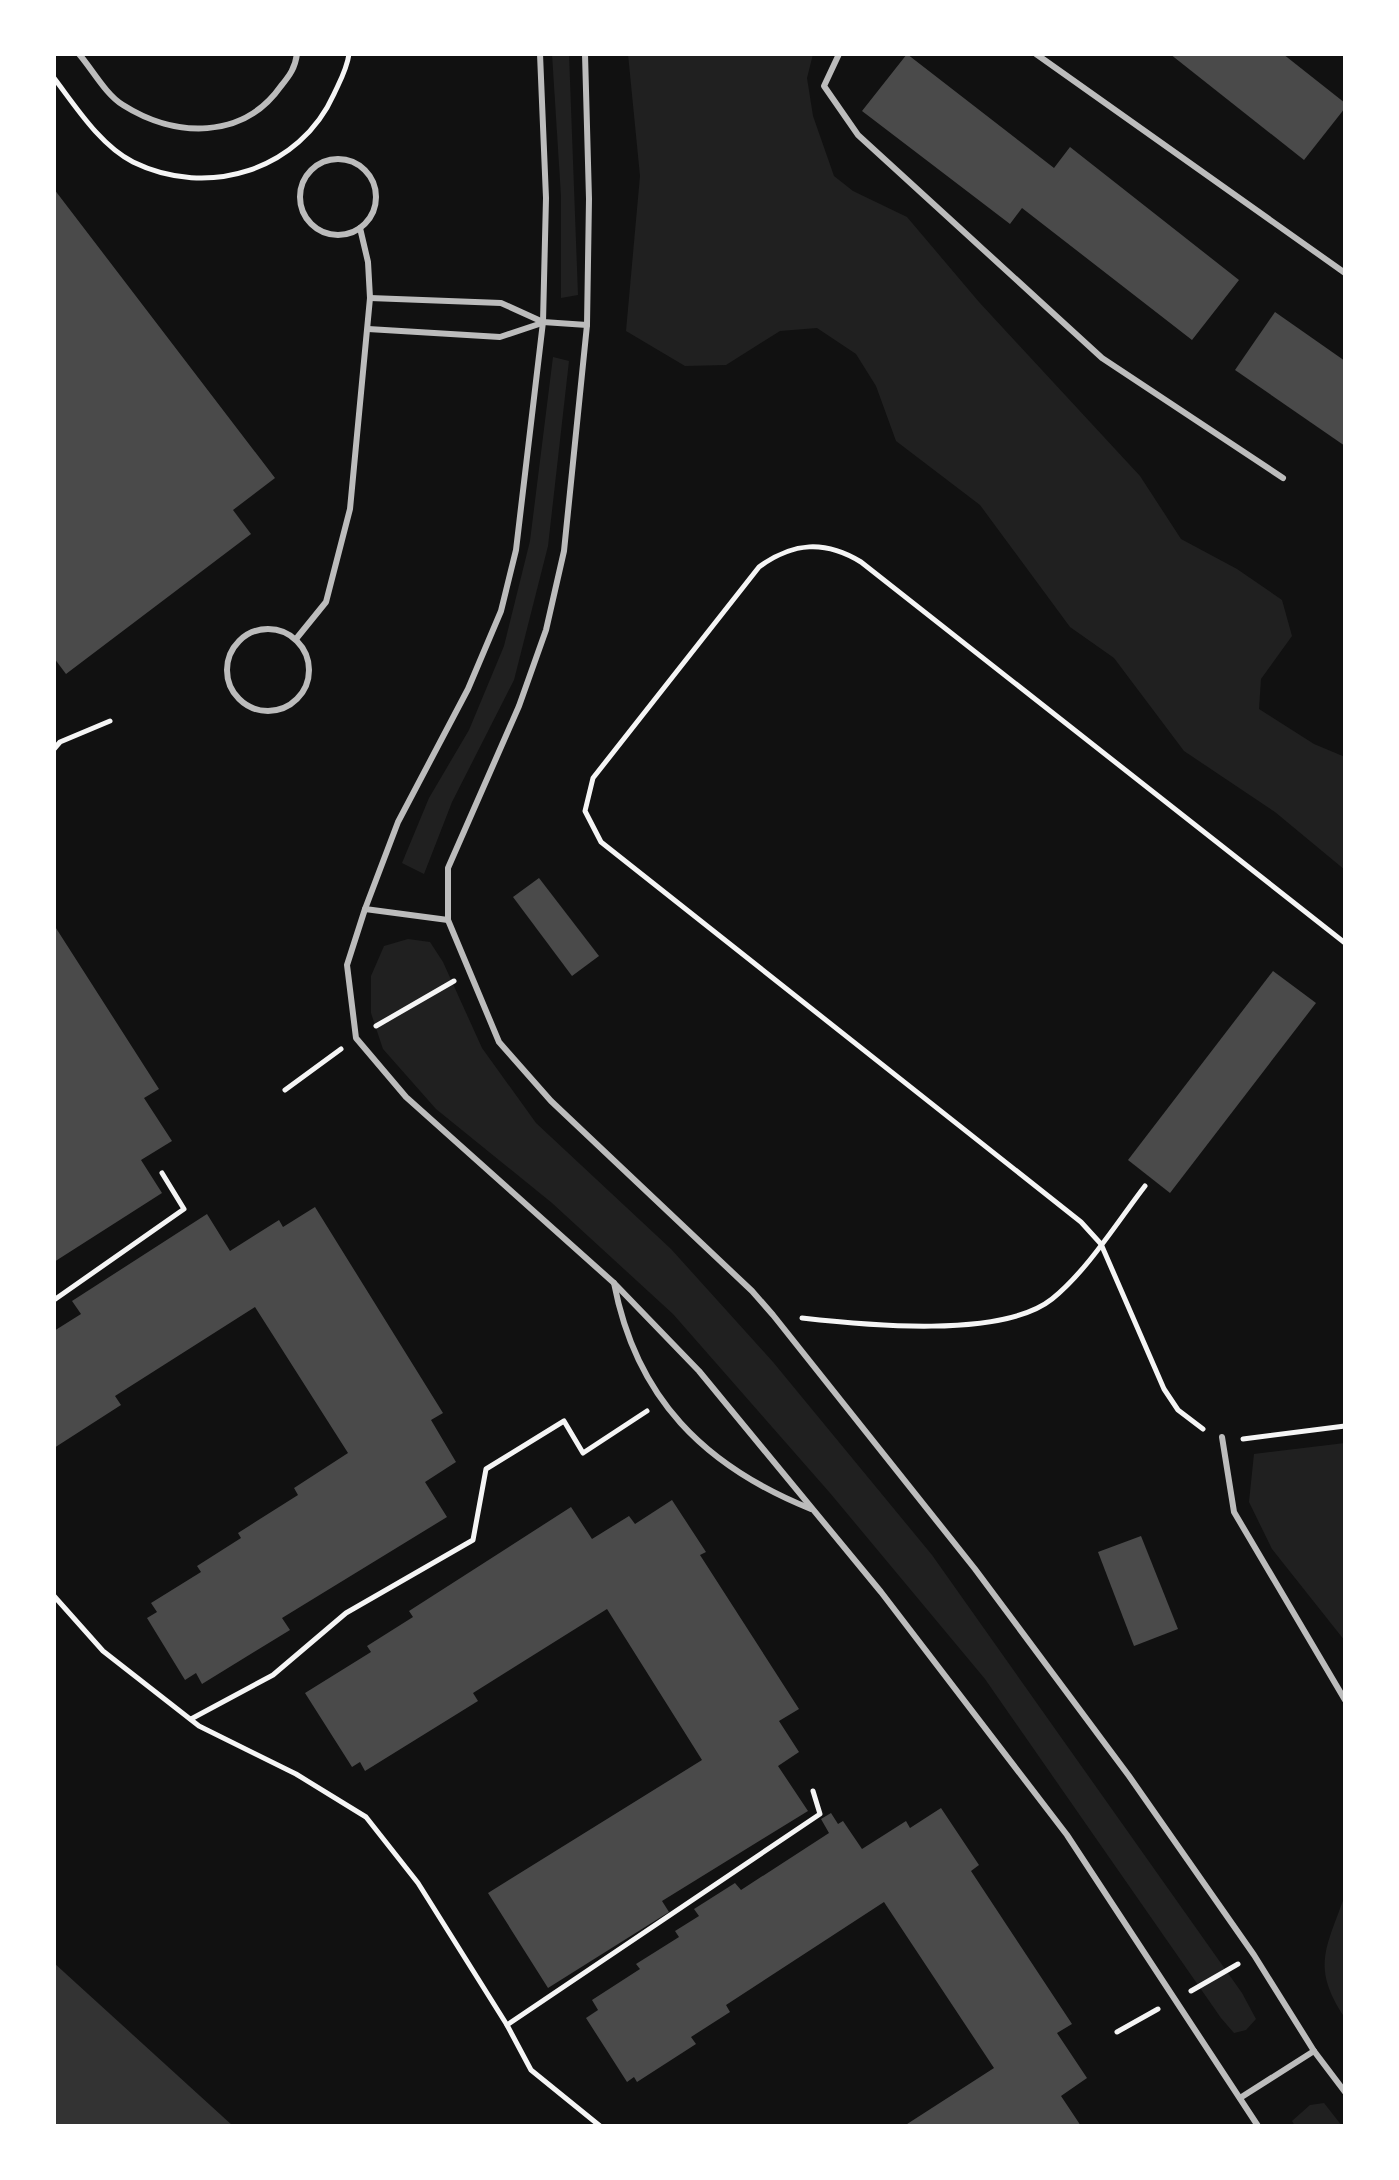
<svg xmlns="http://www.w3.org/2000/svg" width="1399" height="2180" font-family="Montserrat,sans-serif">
<rect width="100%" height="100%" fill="#111"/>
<!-- green -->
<g fill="#202020">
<path d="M552,54H569L578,295L561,298V196Z"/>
<path d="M628,54H813L807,78L813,116L834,176L853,191L907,217L979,302L1140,476L1181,539L1237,569L1282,600L1292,636L1261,679L1259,709L1314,744L1345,757V870L1275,812L1184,751L1114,658L1070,627L980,505L896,441L876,386L856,354L817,328L780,331L726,365L685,366L626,331L640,176Z"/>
<path d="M553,357L569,361L548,546L514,680L452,802L424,874L402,863L429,798L469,730L504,646L530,541Z"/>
<path d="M408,939L430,942L443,962L482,1048L536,1123L671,1249L773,1362L932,1555L1242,1993L1256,2019L1246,2030L1234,2033L1221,2018L985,1679L830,1493L673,1314L552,1203L436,1109L383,1049L371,1013V976L384,946Z"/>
<path d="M1345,1443V1641L1272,1549L1249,1502L1254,1454Z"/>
<path d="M1345,1895V2018C1311,1967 1326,1949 1345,1895Z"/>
<path d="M1324,2103L1342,2126H1295L1292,2121L1310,2105Z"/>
</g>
<!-- water -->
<path fill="#333" d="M54,1963L233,2126H54Z"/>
<!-- building -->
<g fill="#4a4a4a">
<path d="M907,54L1054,168L1070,147L1239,280L1192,340L1022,208L1010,224L862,111Z"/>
<path d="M1170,54H1283L1345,103V108L1304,160Z"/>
<path d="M54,189L275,478L233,510L251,534L66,674L54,658Z"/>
<path d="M1275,312L1345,361V446L1235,370Z"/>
<path d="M539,878L599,956L572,976L513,897Z"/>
<path d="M54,925L159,1089L144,1098L172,1141L141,1160L162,1193L54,1262Z"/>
<path d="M1273,971L1316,1003L1170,1193L1128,1160Z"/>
<path d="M315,1207L443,1413L431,1420L456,1462L425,1482L447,1517L282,1618L290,1630L202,1684L196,1673L185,1680L147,1618L157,1612L151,1603L201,1572L197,1566L241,1538L238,1533L298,1495L294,1488L348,1453L255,1307L115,1396L121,1405L54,1448V1331L81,1314L72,1301L207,1214L230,1251L279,1220L283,1227Z"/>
<path d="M672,1500L706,1552L700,1555L799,1709L779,1721L799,1752L778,1766L808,1811L662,1901L669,1912L548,1988L488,1893L702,1760L607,1609L473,1693L478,1701L365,1771L360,1762L352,1767L305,1693L371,1652L367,1646L413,1617L409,1611L571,1507L592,1539L629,1516L635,1524Z"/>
<path d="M1141,1536L1178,1629L1134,1646L1098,1552Z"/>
<path d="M941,1808L979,1865L971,1871L1072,2024L1057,2033L1087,2078L1061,2096L1081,2126H904L994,2068L884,1902L726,2005L730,2012L691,2037L696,2044L637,2082L634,2077L627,2082L586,2018L598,2010L592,2000L640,1969L636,1964L679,1937L675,1931L699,1916L694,1909L735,1883L741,1890L829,1833L821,1819L831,1813L838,1824L843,1821L862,1849L906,1821L910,1828Z"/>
</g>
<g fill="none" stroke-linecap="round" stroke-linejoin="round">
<!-- path -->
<g stroke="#f5f5f5" stroke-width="5">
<path d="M54,78C76,107 100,145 133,162C208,199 300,170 334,94C340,81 347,69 349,54"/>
<path d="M54,749L60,742L110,721"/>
<path d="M376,1026L454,981"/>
<path d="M285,1090L341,1049"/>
<path d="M54,1300L184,1209L162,1173"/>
<path d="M802,1318C864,1325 1002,1339 1052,1299C1087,1271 1118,1221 1145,1186"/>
<path d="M1203,1429L1178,1410L1164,1389L1101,1244L1081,1222L601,842L585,811L593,778L759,567C793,542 825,540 861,562L1345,943"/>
<path d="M1243,1439L1345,1426"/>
<path d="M54,1596L103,1651L199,1726L296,1774L366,1817L418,1883L507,2025L531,2070L600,2126"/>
<path d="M191,1719L273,1675L346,1613L473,1540L486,1469L564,1421L583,1453L647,1411"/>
<path d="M1191,1991L1238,1964"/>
<path d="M507,2025L820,1814L813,1791"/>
<path d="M1117,2032L1158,2009"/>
</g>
<!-- service -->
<g stroke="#bcbcbc" stroke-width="6">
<path d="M79,54C92,69 106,95 123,105C175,138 243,140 281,86C290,75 295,68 297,54"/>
<path d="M540,54L546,198L543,322L516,550L501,611L468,689L398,822L365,909L347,965L356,1038L406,1097L614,1283L699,1371L881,1592L1067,1835L1258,2126"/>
<path d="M585,54L589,199L587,325L564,551L546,630L519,706L448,868V920L499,1042L551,1101L752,1291L773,1315L975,1569L1129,1776L1254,1955L1314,2051L1345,2092"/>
<path d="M839,54L824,86L858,135L1102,358L1283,478"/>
<path d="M1036,54L1345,273"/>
<circle cx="338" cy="197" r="38"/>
<path d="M370,298L501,303L543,322L587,325"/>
<path d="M368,329L500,337L542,323"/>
<circle cx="268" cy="670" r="41"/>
<path d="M296,639L326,602L350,509L370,298L368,262L360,228"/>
<path d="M365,909L448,920"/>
<path d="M614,1283C636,1398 704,1466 811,1509"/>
<path d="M1222,1437L1234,1512L1345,1700"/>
<path d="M1240,2098L1314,2051"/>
</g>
</g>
<!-- border -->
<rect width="1399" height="2180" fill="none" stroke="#ffffff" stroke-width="112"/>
</svg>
